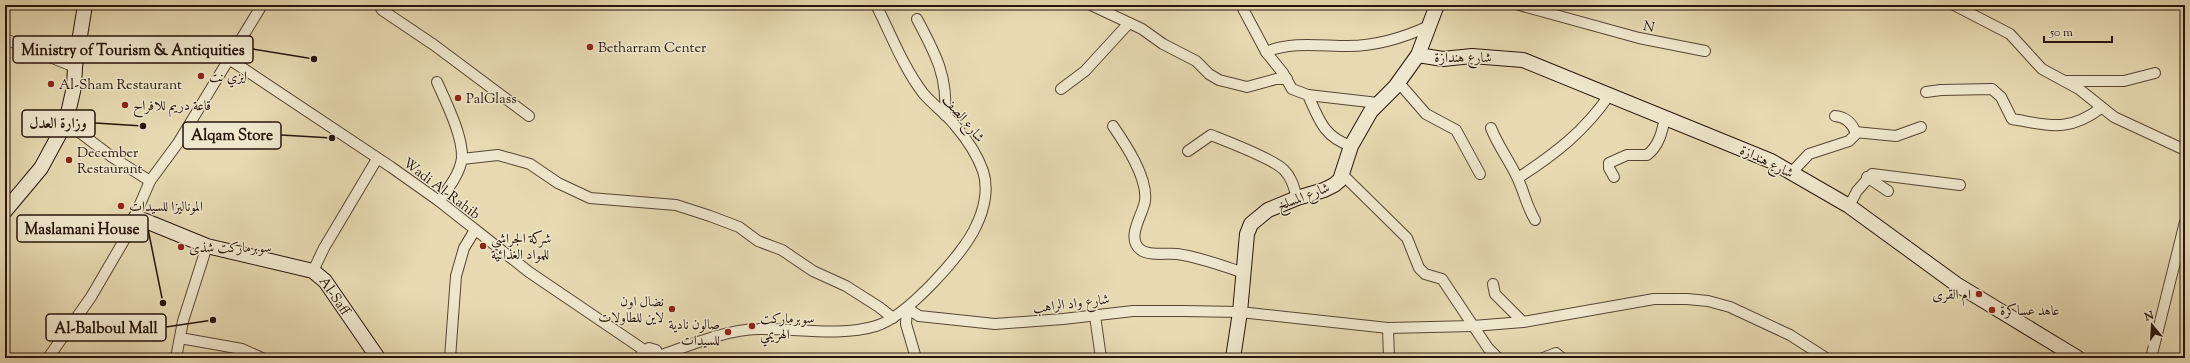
<svg xmlns="http://www.w3.org/2000/svg" width="2190" height="363" font-family="'Sorts Mill Goudy',Amiri,serif">
<rect width="100%" height="100%" fill="#e7dab2"/>
<filter id="stains"><feTurbulence type="fractalNoise" baseFrequency=".005" numOctaves="4"/><feColorMatrix values="0 0 0 0 .2 0 0 0 0 .09 0 0 0 0 .02 0 0 0 .5 -.17"/></filter>
<radialGradient id="worn" r=".72"><stop offset=".6" stop-color="#630" stop-opacity="0"/><stop offset="1" stop-color="#630" stop-opacity=".3"/></radialGradient>
<g fill="none" stroke-linecap="round" stroke-linejoin="round">
<defs>
<g id="street">
<path d="M379,5L382,10L434,45L529,116"/>
<path d="M1091,5L1142,29L1163,44L1196,61L1209,74L1219,80L1247,87L1276,79H1287"/>
<path d="M1241,5L1266,52L1283,73L1292,89L1308,95C1319,120 1324,137 1351,146"/>
<path d="M1519,5L1639,38L1705,51"/>
<path d="M1954,5L2010,34L2042,69L2079,89L2114,117L2185,150"/>
<path d="M917,19C935,53 948,76 945,115"/>
<path d="M5,39L75,67"/>
<path d="M1266,52C1291,41 1321,46 1348,46C1377,46 1403,38 1429,26"/>
<path d="M229,59L262,5"/>
<path d="M2066,81H2124L2155,73"/>
<path d="M437,82C446,102 463,136 462,158C460,174 448,189 439,201"/>
<path d="M1399,83L1426,114L1456,130L1480,174"/>
<path d="M1061,89L1085,71L1129,23"/>
<path d="M1926,92L1941,90L1992,89L2001,97L2012,119C2049,125 2068,133 2101,108"/>
<path d="M1308,95L1378,103"/>
<path d="M66,122L112,157L150,181"/>
<path d="M1113,126C1126,145 1148,178 1145,201C1143,215 1125,238 1141,250C1149,256 1167,253 1177,254C1200,257 1223,266 1244,273"/>
<path d="M1491,128C1498,146 1509,160 1517,177C1524,191 1526,205 1535,220"/>
<path d="M1855,132L1896,136L1921,127"/>
<path d="M1188,151L1211,135C1226,141 1274,159 1284,170C1292,178 1294,188 1297,198"/>
<path d="M462,159L498,155L530,164L558,183L590,198L676,205L710,216L739,227L758,241L782,250L813,271L846,286L879,307L893,318"/>
<path d="M1791,173L1809,154L1849,141L1856,134C1853,124 1846,117 1835,116"/>
<path d="M1343,175L1407,238L1419,268L1425,274L1442,279L1488,348L1498,358"/>
<path d="M1614,177L1609,168V163L1627,155H1647C1659,146 1662,132 1665,118"/>
<path d="M1867,177L1888,191"/>
<path d="M1518,178C1555,154 1585,131 1610,94"/>
<path d="M1849,206L1857,191L1872,174L1960,185"/>
<path d="M313,271L324,248L377,159"/>
<path d="M1493,284L1495,294L1523,322"/>
<path d="M907,308L919,316L995,324L1063,319L1133,311H1183L1240,312L1388,328L1473,326L1523,322L1654,299H1687L1708,301L1730,307L1790,335L1826,358"/>
<path d="M907,308L906,324L916,358"/>
<path d="M1095,316L1101,358"/>
<path d="M1388,328L1389,358"/>
<path d="M180,338L242,349L262,358"/>
<path d="M659,356C688,346 728,329 758,329C797,328 839,337 876,326C906,317 964,254 976,226C984,210 989,189 983,171C977,154 966,138 954,124C945,113 932,104 923,93C903,67 891,34 876,5"/>
<path d="M48,358L91,297L126,237L150,181L178,143L229,59L391,167L439,201L529,272L644,350"/>
<path d="M176,358L183,321L207,246"/>
<path d="M450,358L456,276L464,248L475,230"/>
<path d="M641,358L642,352L649,348L656,350L660,358"/>
<path d="M1543,358L1556,353L1562,358"/>
<path d="M2151,358L2185,222"/>
</g>
<g id="secondary">
<path d="M1418,55L1443,59L1472,56L1523,60L1771,161L1849,206L1956,284L2078,358"/>
<path d="M5,211L41,168L66,122L74,87L75,67L85,5"/>
<path id="s1" d="M136,217L207,246L313,271L325,281L378,358"/>
<path d="M1233,358L1240,312L1247,234L1251,224L1268,210L1297,198L1324,190L1334,185L1340,180L1351,146L1371,111L1395,87L1418,55L1437,5"/>
</g>
</defs>
<!-- street casing -->
<use href="#street" stroke="#574634" stroke-width="12"/>
<!-- secondary casing -->
<use href="#secondary" stroke="#27140a" stroke-width="16"/>
<!-- street -->
<use href="#street" stroke="#efe7cd" stroke-width="10"/>
<!-- secondary -->
<use href="#secondary" stroke="#efe7cd" stroke-width="14"/>
</g>
<!-- markers -->
<g fill="#8f2418" stroke="#efe7cd" stroke-width="1.5">
<circle cx="590" cy="47" r="4"/>
<circle cx="201" cy="76" r="4"/>
<circle cx="51" cy="84" r="4"/>
<circle cx="458" cy="98" r="4"/>
<circle cx="125" cy="105" r="4"/>
<circle cx="69" cy="160" r="4"/>
<circle cx="121" cy="206" r="4"/>
<circle cx="483" cy="246" r="4"/>
<circle cx="181" cy="247" r="4"/>
<circle cx="1979" cy="294" r="4"/>
<circle cx="672" cy="309" r="4"/>
<circle cx="1992" cy="310" r="4"/>
<circle cx="752" cy="326" r="4"/>
<circle cx="728" cy="332" r="4"/>
</g>
<g text-anchor="middle" stroke-width="3" stroke-linejoin="round" paint-order="stroke">
<!-- street labels -->
<g font-size="14" fill="#27140a" stroke="#efe7cd">
<text transform="translate(1649 26) rotate(12)" y="5">N</text>
<text x="1463" y="62">شارع هندازة</text>
<text transform="translate(964 118) rotate(50)" y="5">شارع الصف</text>
<text transform="translate(1767 161) rotate(26)" y="5">شارع هندازة</text>
<text transform="translate(442 188) rotate(37)" y="5">Wadi Al-Rahib</text>
<text transform="translate(1303 196) rotate(-21)" y="5">شارع المسلخ</text>
<text dy="5" stroke="none"><textPath href="#s1" startOffset="219">Al-Saff</textPath></text>
<text transform="translate(1071 303) rotate(-7)" y="5">شارع واد الراهب</text>
</g>
<!-- poi labels -->
<g font-size="14" fill="#27140a" stroke="#efe7cd" text-anchor="start">
<text x="598" y="52">Betharram Center</text>
<text x="209" y="81">ايزي نت</text>
<text x="59" y="89">Al-Sham Restaurant</text>
<text x="466" y="103">PalGlass</text>
<text x="133" y="110">قاعة دريم للافراح</text>
<text x="77" y="157">December<tspan x="77" dy="16">Restaurant</tspan></text>
<text x="129" y="211">الموناليزا للسيدات</text>
<text x="491" y="243">شركة الجراشي<tspan x="491" dy="16">للمواد الغذائية</tspan></text>
<text x="189" y="252">سوبرماركت شذى</text>
<text x="1971" y="299" text-anchor="end">ام القرى</text>
<text x="664" y="306" text-anchor="end">نضال اون<tspan x="664" dy="16">لاين للطاولات</tspan></text>
<text x="2000" y="315">عاهد عساكرة</text>
<text x="760" y="323">سوبرماركت<tspan x="760" dy="16">الهريمي</tspan></text>
<text x="720" y="329" text-anchor="end">صالون نادية<tspan x="720" dy="16">للسيدات</tspan></text>
</g>
</g>
<!-- callouts -->
<path fill="none" stroke="#27140a" stroke-width="1.5" d="M314 59L253 49M143 126L95 123M332 138L281 135M163 303L148 229M213 320L166 327"/>
<g fill="#27140a" stroke="#efe7cd" stroke-width="1.5">
<circle cx="314" cy="59" r="4"/>
<circle cx="143" cy="126" r="4"/>
<circle cx="332" cy="138" r="4"/>
<circle cx="163" cy="303" r="4"/>
<circle cx="213" cy="320" r="4"/>
</g>
<g fill="#efe7cd" stroke="#27140a" stroke-width="1.5">
<rect x="13" y="36" width="240" height="27" rx="4"/>
<rect x="22" y="110" width="73" height="27" rx="4"/>
<rect x="183" y="122" width="98" height="27" rx="4"/>
<rect x="17" y="215" width="131" height="27" rx="4"/>
<rect x="46" y="314" width="120" height="27" rx="4"/>
</g>
<g font-size="15" text-anchor="middle" font-weight="bold" fill="#27140a">
<text x="133" y="55">Ministry of Tourism &amp; Antiquities</text>
<text x="58" y="128">وزارة العدل</text>
<text x="232" y="140">Alqam Store</text>
<text x="82" y="234">Maslamani House</text>
<text x="106" y="333">Al-Balboul Mall</text>
</g>
<!-- margin -->
<rect width="2190" height="363" fill="none" stroke="#e7dab2" stroke-width="20"/>
<rect x="6" y="6" width="2178" height="351" fill="none" stroke="#27140a" stroke-width="2"/>
<rect x="10" y="10" width="2170" height="343" fill="none" stroke="#27140a"/>
<!-- north arrow -->
<g transform="translate(2152 325) rotate(342)" stroke="#efe7cd" stroke-width="3" paint-order="stroke">
<path d="M0-3L7 15L0 10L-7 15Z" fill="#27140a"/>
<text y="-6" font-size="11" font-weight="bold" text-anchor="middle" fill="#27140a">N</text>
</g>
<!-- scale -->
<path d="M2044 36v6h68v-6" fill="none" stroke="#27140a" stroke-width="2"/>
<text x="2050" y="36" font-size="12" fill="#27140a" stroke="#efe7cd" stroke-width="3" paint-order="stroke">50 m</text>
<rect width="100%" height="100%" filter="url(#stains)"/>
<rect width="100%" height="100%" fill="url(#worn)"/>
</svg>
